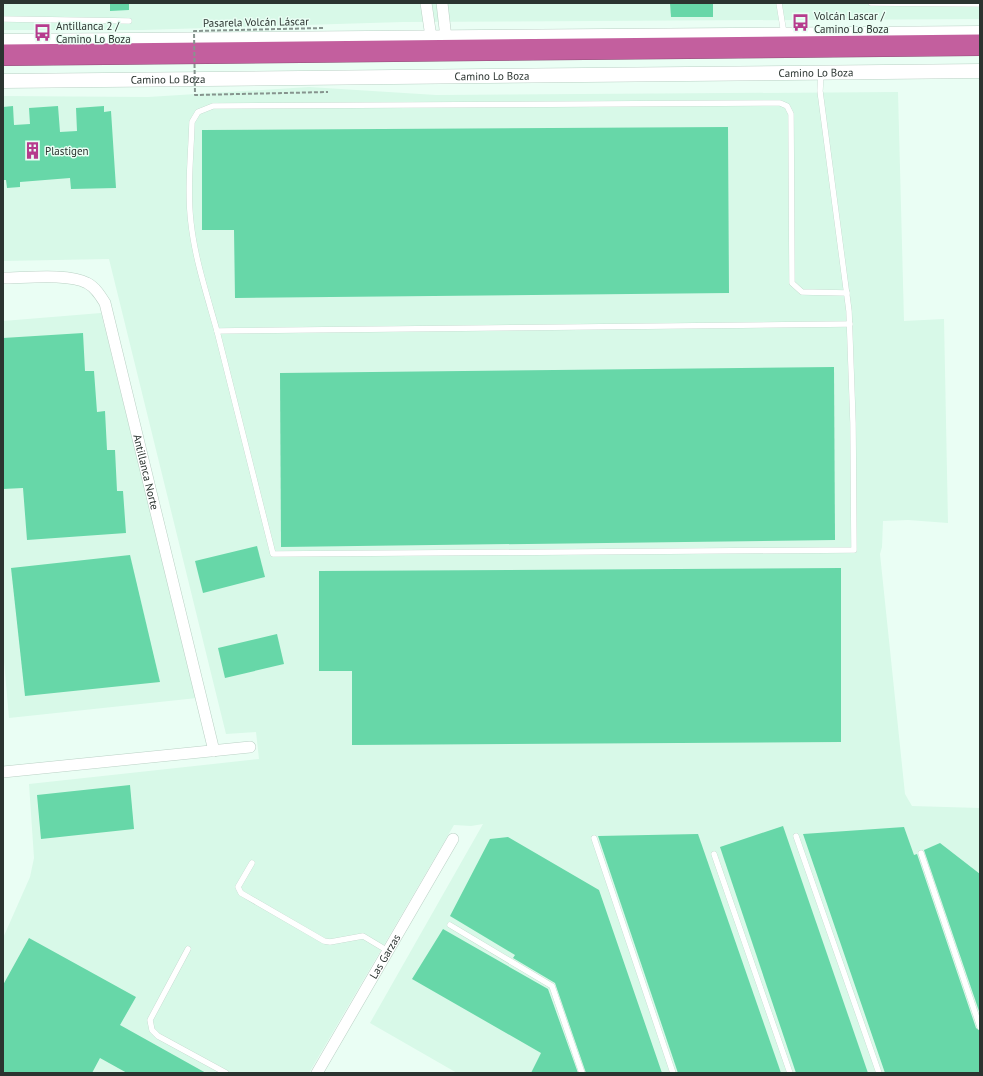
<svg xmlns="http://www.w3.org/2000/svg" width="983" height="1076" font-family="'PT Sans',sans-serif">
<rect width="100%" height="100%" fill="#eafef4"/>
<!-- built -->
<g fill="#d8f9e8">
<path d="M3,3H980V19L403,22L142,30H3Z"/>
<path d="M309,87L436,95L898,92L904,321L944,319L948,523L908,520L883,521L882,547L880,554L905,794L912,806L980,808V1073H457L370,1023L483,824L471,826L454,825L309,1073H3V938L30,877L34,858L29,784L259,759L256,732L226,734L109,259L3,261V96L148,97Z"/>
<path d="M101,313L197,698L9,718L3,650V321Z"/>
</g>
<!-- building -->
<g fill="#67d7a8">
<path d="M110,3H129V10L110,11Z"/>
<path d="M670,3H713V17H671Z"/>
<path d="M13,106L14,125L30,124L29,108L58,106L60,132L77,131L76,108L104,106V112L111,111L116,188L71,189L70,178L20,182V187L7,188L6,180H3V107Z"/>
<path d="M728,127L729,293L235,298L234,230H202V130Z"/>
<path d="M83,333L85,371H94L97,412L105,411L107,450H115L117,491H123L126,533L27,540L23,488L3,489V338Z"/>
<path d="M834,367L835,540L281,547L280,373Z"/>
<path d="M257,546L265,577L203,593L195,561Z"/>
<path d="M130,555L160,682L25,696L11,568Z"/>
<path d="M841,568V742L352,745V671H319V571Z"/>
<path d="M277,634L284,664L225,678L218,648Z"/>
<path d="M130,785L134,829L41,839L37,795Z"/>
<path d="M783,826L868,1073H796L720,847Z"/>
<path d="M904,827L914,855L917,854L976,1028L980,1031V1073H885L803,834Z"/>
<path d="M698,834L781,1073H678L598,836Z"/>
<path d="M508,837L599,890L662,1073H586L555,983L513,958L515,955L450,916L490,839Z"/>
<path d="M940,843L980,874V1014L924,850Z"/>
<path d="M443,929L548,989L578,1073H531L541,1053L412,979Z"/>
<path d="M29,938L136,997L120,1025L206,1073H127L100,1058L92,1073H3V985Z"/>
</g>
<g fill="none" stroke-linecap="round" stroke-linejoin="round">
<defs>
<g id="service">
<path d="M779,3L784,34"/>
<path d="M871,3L980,4"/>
<path d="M3,19L129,21"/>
<path d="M847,293L802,292L792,283L791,114L787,106L780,103L213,106L198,112L192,122C191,155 187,190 191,223C195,259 207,295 217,331L850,324"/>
<path d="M217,331L273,554L854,550L853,423L849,311L820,91L821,72"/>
<path d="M796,836L879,1073"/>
<path d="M594,838L673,1073"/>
<path d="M921,853L980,1027"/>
<path d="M714,854L790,1073"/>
<path d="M252,863L238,887L241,893L324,941L330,942L363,936L388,951"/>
<path d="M450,925L552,986L582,1073"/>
<path d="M188,949L150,1020L152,1030L158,1036L226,1073"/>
</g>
<g id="minor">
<path d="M426,3L431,37"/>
<path d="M442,3L446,38"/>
<path id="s1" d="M3,278C24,278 69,273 87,283C95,287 100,295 105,303L214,751"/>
<path d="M3,772L250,747"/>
<path id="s2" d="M317,1073L453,839"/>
</g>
<g id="tertiary">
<path d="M3,41L980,33"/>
<path id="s3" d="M3,81L980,71"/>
</g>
<path id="motorway" d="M3,55L980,45"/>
</defs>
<!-- service casing -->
<use href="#service" stroke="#bad1c5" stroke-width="6"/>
<!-- minor casing -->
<use href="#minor" stroke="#bad1c5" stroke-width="12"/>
<!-- tertiary casing -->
<use href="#tertiary" stroke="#bad1c5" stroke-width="15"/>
<!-- motorway casing -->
<use href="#motorway" stroke="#8e5078" stroke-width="22"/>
<!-- service -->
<use href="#service" stroke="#fff" stroke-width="5.5"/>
<!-- minor -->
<use href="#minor" stroke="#fff" stroke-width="11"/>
<!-- tertiary -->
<use href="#tertiary" stroke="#fff" stroke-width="14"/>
<!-- motorway -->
<use href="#motorway" stroke="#c35f9e" stroke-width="21"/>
<!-- path-bridge -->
<path stroke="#86948e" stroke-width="2" stroke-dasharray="4 2" stroke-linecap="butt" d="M323,28L194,31L195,95L328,92"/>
</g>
<!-- icons -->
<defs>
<symbol id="bus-bare" viewBox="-9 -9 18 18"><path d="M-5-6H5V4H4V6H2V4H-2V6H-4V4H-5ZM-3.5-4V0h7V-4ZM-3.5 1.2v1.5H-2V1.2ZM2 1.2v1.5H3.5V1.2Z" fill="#b63b8d" stroke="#eafef4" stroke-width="2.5" paint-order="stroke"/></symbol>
<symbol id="building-bare" viewBox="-9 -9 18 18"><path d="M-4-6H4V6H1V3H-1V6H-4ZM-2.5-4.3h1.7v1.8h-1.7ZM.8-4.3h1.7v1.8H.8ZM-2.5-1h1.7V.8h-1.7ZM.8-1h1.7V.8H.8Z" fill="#b63b8d" stroke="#eafef4" stroke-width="2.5" paint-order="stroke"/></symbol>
</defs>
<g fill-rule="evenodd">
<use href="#bus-bare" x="788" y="10" width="25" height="25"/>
<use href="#bus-bare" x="30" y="20" width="25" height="25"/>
<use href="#building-bare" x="20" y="138" width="25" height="25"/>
</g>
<g text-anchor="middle" stroke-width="3" stroke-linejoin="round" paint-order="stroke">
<!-- poi labels -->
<g font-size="11" fill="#2b3430" stroke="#eafef4" text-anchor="start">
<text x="814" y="20">Volcán Lascar /<tspan x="814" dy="13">Camino Lo Boza</tspan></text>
<text x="56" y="30">Antillanca 2 /<tspan x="56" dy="13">Camino Lo Boza</tspan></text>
<text x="45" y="155">Plastigen</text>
</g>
<!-- street labels -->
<g font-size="11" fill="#2b3430" stroke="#eafef4">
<text transform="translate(256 22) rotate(-1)" y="4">Pasarela Volcán Láscar</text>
<text dy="4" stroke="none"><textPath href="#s3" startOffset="813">Camino Lo Boza</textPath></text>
<text dy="4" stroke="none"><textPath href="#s3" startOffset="489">Camino Lo Boza</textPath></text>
<text dy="4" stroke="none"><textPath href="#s3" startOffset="165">Camino Lo Boza</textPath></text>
<text dy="4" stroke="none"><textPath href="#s1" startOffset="286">Antillanca Norte</textPath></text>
<text dy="4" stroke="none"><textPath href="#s2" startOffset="135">Las Garzas</textPath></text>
</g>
</g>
<!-- border -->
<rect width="983" height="1076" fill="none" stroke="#2b3430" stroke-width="8"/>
</svg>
